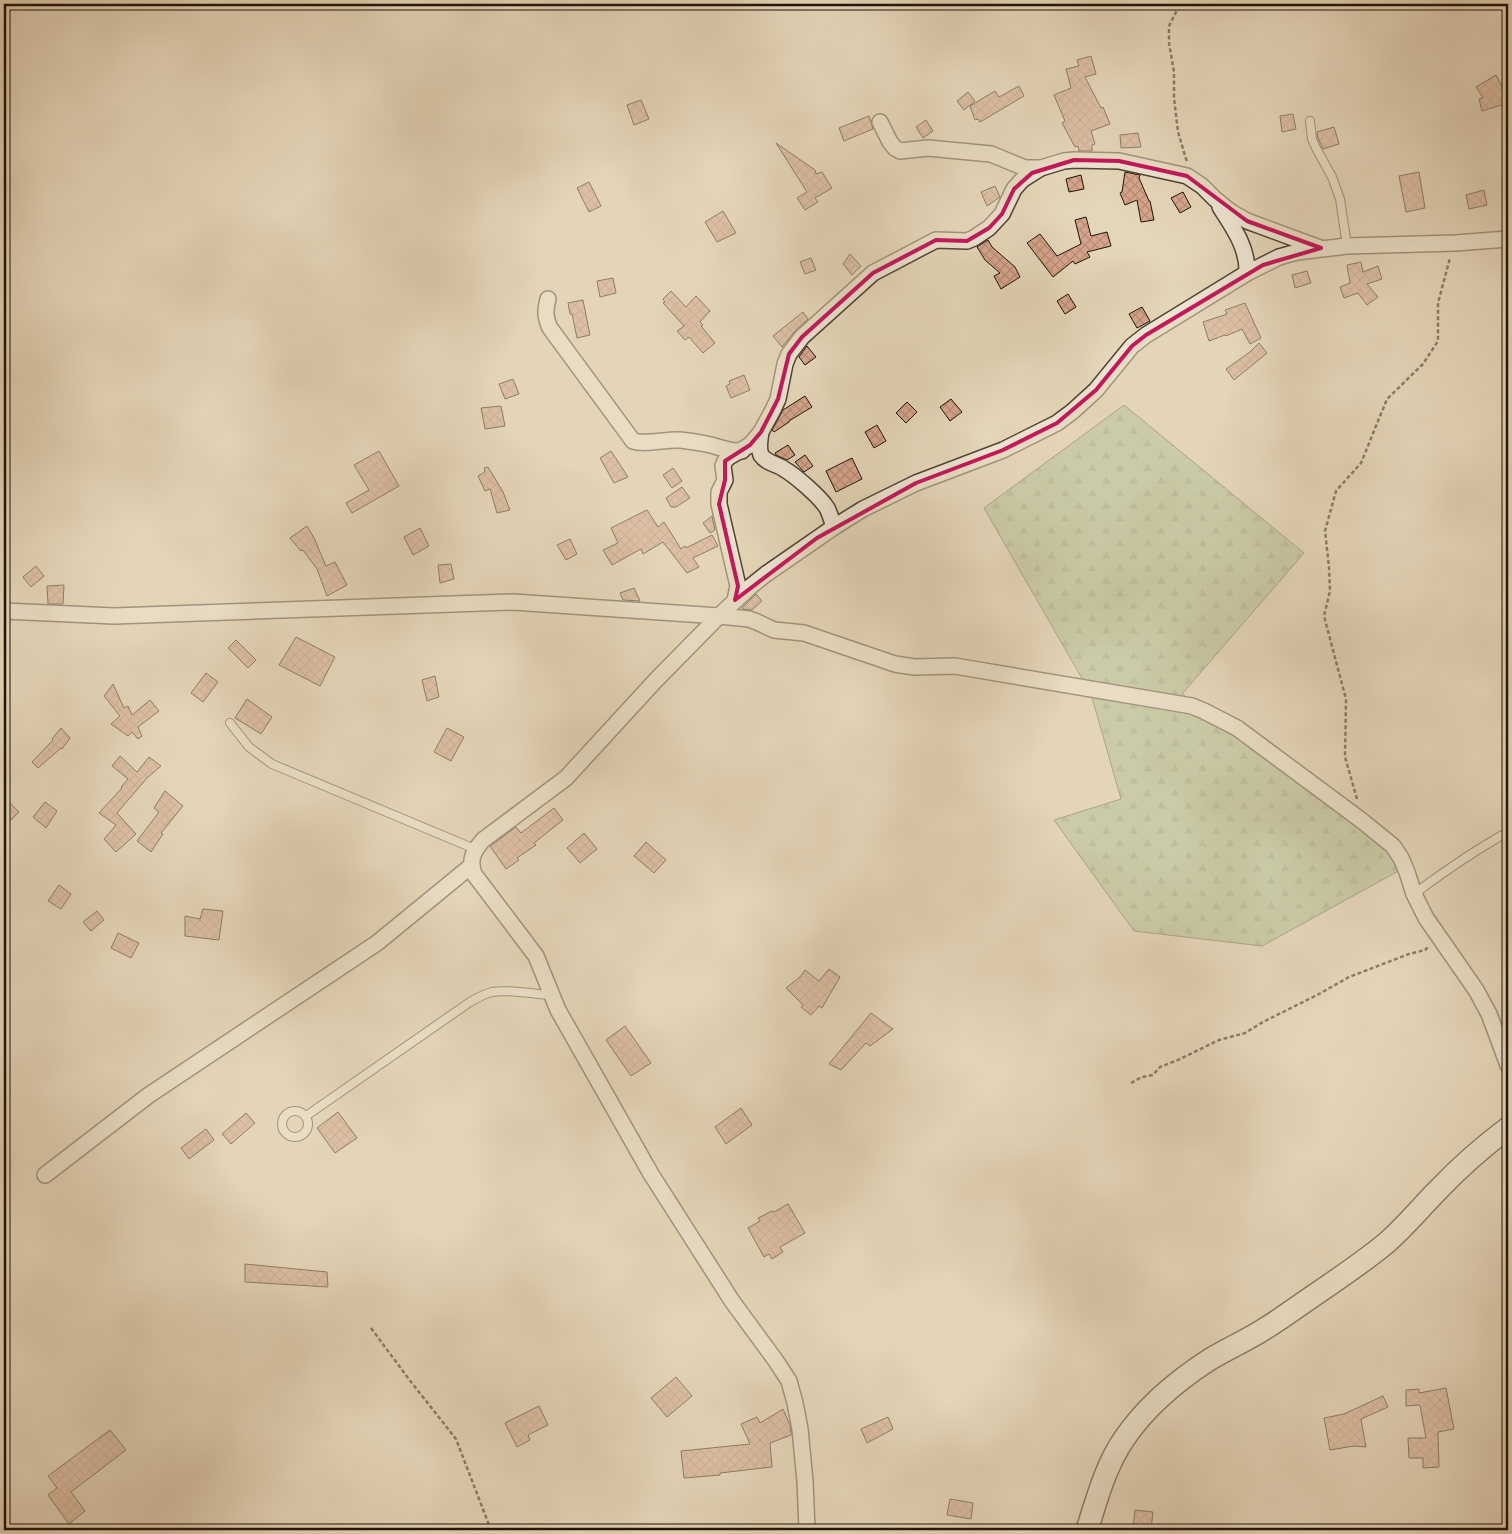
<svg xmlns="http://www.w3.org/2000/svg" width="1512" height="1534" font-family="'IM FELL DW Pica',serif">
<defs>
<pattern id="forest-firs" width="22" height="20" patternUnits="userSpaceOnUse" patternTransform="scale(1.25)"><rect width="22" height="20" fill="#aebf93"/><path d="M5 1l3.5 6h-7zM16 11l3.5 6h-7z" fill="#95a37d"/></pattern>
<pattern id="building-cross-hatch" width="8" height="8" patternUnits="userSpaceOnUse" patternTransform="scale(1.25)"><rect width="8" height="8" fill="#d6a58c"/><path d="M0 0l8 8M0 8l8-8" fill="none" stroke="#b78d77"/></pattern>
</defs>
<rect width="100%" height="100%" fill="#e4d6b8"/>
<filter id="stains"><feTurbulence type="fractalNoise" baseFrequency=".004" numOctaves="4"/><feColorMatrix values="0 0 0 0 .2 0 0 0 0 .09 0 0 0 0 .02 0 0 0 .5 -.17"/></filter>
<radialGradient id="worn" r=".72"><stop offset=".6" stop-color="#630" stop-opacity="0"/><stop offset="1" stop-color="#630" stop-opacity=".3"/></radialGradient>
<!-- forest -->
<path fill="url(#forest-firs)" stroke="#66694f" d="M1124,405L1304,553L1182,694L1345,804L1402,869L1262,946L1134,931L1054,820L1121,799L1091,694L984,508Z"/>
<!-- building -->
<g fill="url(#building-cross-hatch)" stroke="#1f130b">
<path d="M1091,56L1096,74L1085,77L1101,108L1103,107L1110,124L1091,131L1095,144L1092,145V151H1079L1078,146L1075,147L1062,123L1065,121L1054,95L1071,88L1066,69L1079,66L1077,60Z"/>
<path d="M1496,75L1504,91L1508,103L1482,111L1479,99L1483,98L1476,87Z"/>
<path d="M1019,86L1024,96L980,122L978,119L975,120L970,106L995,91L999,97Z"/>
<path d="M968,92L975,101L964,110L957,101Z"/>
<path d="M641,100L649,119L634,125L627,105Z"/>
<path d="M1293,114L1296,129L1282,132L1280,116Z"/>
<path d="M869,116L873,129L844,141L839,128Z"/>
<path d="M926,120L933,131L923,138L916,127Z"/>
<path d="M1334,127L1339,144L1323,149L1318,138L1317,132Z"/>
<path d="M1138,133L1141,147L1121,148L1120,135Z"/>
<path d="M776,143L815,170L816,174L822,172L832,188L815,198L818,202L805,210L797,198L807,192Z"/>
<path d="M1125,172L1140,175L1139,178L1149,201H1150L1154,220L1141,222L1137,200L1125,205L1120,193L1122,192Z"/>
<path d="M1419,172L1425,208L1406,212L1399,176Z"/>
<path d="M1081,175L1084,189L1069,192L1066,179Z"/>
<path d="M589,182L601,206L589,212L577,188Z"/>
<path d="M995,186L1000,197L987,206L981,192Z"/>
<path d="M1484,190L1487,205L1469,209L1466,195Z"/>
<path d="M1183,192L1191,207L1180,213L1171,198Z"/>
<path d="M723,211L736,233L717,242L705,222Z"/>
<path d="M1086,217L1091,236L1107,232L1111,246L1087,252L1090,257L1075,264L1073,261L1053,277L1027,243L1040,234L1057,256L1081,244L1075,220Z"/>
<path d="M988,240L992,247L1015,267L1020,277L1001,289L994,276L1000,273L985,260L977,247Z"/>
<path d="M850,254L861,266L852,275L843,264Z"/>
<path d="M811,258L816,270L805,274L800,262Z"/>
<path d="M1361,262L1363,272L1378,266L1382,279L1367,284L1378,297L1367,305L1358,293L1344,298L1340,287L1350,283L1347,265Z"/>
<path d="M1307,271L1311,283L1295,288L1292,275Z"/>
<path d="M613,278L616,293L600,297L597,281Z"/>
<path d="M671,291L686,307L696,296L710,311L700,322L703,325L701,326L715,343L703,353L689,337L685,340L677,331L684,326L663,303L665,302L663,299Z"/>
<path d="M1068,294L1076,307L1065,314L1057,301Z"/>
<path d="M583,300L590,335L577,338L572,314H570L568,303Z"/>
<path d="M1245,303L1261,338L1250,344L1242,329L1226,336L1225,335L1209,341L1203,322L1227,314L1225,310Z"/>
<path d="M1142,307L1150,321L1137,328L1129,314Z"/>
<path d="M803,312L808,319L795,331L782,347L773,336Z"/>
<path d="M1259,343L1267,353L1234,380L1226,369L1250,352Z"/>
<path d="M807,346L816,357L805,365L799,357Z"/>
<path d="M744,375L750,390L731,398L726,386L730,384L729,381Z"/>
<path d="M513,379L519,394L505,399L499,384Z"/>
<path d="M805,396L812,407L789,421V422L774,432L772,430L783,410Z"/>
<path d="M951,399L962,412L950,421L940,407Z"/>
<path d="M907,402L917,412L906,423L896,413Z"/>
<path d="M501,406L505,426L485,429L481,408Z"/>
<path d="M877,425L886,441L874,448L865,432Z"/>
<path d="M788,445L795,455L787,460L776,455L775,453Z"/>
<path d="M379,451L399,486L352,513L346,503L369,490L354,465Z"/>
<path d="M611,451L628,477L614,483L600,458Z"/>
<path d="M805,455L813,466L804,472L795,462Z"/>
<path d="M852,458L862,479L836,492L826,471Z"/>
<path d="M488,467L503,492L510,510L497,513L490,489L485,491L478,476L485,472L484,468Z"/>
<path d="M673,468L682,481L672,488L663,475Z"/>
<path d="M682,487L690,498L676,507H671L666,498Z"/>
<path d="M647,510L658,527L664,522L681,549L685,546L686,548L712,535L718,546L693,558L699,567L687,573L663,542L643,554L641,549L612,565L603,550L618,543L611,528Z"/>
<path d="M712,516L715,530L710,533L703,523Z"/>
<path d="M307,526L314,538L326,566L335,562L347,585L327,596L317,569L303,550L301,551L290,538Z"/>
<path d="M420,528L429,546L413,555L404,537Z"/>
<path d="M570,539L577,554L566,560L557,545Z"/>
<path d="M451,564L454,579L440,583L438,565Z"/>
<path d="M36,566L44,576L31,587L23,577Z"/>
<path d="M64,585L63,604H48L47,586Z"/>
<path d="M634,588L640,601L623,600L620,593Z"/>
<path d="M756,594L762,601L752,610L743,609L742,608Z"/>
<path d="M296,637L335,657L320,686L279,665Z"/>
<path d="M236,640L256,660L248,668L228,648Z"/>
<path d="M206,673L218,682L203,702L191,693Z"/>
<path d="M435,676L439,697L427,701L422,680Z"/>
<path d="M113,684L124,708L128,706L132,715L150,700L159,711L138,727L142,736L138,739L132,732L128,736L111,724L120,716L104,696Z"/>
<path d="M247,699L272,717L261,734L235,718Z"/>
<path d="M61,728L70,738L62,749L61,748L38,768L32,762L53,740L52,739Z"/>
<path d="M447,728L464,737L451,761L434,752Z"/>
<path d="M120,756L137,772L149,757L161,766L147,778L117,813L136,834L116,852L104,839L116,825L99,813L122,788L121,787L128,779L112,766Z"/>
<path d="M165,791L183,806L161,833L163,834L151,852L137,841L159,812L154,808Z"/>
<path d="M4,797L19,812L11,820L4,814Z"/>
<path d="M45,802L57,811L46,828L33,817Z"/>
<path d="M554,808L563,820L534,843L536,845L517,858L519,860L506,869L490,846L516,827L521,833Z"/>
<path d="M584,833L597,849L580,863L567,848Z"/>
<path d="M646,842L666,860L654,873L634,856Z"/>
<path d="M59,885L71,894L61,909L48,901Z"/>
<path d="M203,909L223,911L219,940L185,936V916L200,919Z"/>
<path d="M97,911L104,920L91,931L83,922Z"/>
<path d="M118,933L139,943L131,958L111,948Z"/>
<path d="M829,969L840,977L822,1008L819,1006L811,1015L801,1007L803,1005L786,988L800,977L805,970L819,981Z"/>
<path d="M871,1013L893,1029L870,1046L866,1043L841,1070L829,1064Z"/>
<path d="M625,1026L651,1063L631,1076L606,1040Z"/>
<path d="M741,1108L752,1125L726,1144L715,1127Z"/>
<path d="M338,1112L357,1138L335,1153L317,1128Z"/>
<path d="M246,1113L255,1123L231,1144L222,1134Z"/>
<path d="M206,1129L214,1140L189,1159L181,1148Z"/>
<path d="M788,1204L805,1233L780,1247L783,1252L772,1259L769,1254L764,1257L748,1228L760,1221L758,1218L772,1211L774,1212Z"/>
<path d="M245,1264L327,1272L328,1287L245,1282Z"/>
<path d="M676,1377L692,1396L667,1417L651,1398Z"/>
<path d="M1446,1388L1454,1429L1438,1432L1439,1467L1423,1468V1458H1409L1408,1438H1426L1420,1405L1406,1406V1390L1419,1389V1393Z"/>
<path d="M1383,1396L1388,1407L1361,1419L1366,1447L1354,1446L1330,1450L1324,1418L1344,1414Z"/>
<path d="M539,1406L548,1425L528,1435L530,1440L517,1447L505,1423Z"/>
<path d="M783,1409L790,1425L791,1435L770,1443L772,1467L720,1473V1475L684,1478L681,1451L750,1444L741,1424L757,1417L760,1423Z"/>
<path d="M888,1417L893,1429L867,1443L861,1429Z"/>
<path d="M110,1430L126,1450L71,1492L85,1511L69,1524L48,1495L57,1488L48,1476Z"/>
<path d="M950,1499L973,1503L971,1519L947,1515Z"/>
<path d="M1135,1510L1153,1512L1151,1530H1133Z"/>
</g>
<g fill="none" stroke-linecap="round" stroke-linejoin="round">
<defs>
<g id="lane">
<path d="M1310,121L1312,139L1316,148L1332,177L1340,199L1347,246"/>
<path d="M230,723L249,747L272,764L475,849"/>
<path d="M1414,894C1445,871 1475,850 1508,832"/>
<circle cx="295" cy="1124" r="13"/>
<path d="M306,1116L470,1002C477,998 484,994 492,992C509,989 533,994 551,995"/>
</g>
<g id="street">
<path d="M880,122L890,142L895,148L900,151L928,148L991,154L1025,168H1041"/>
<path d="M1220,207C1233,227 1248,248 1247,273"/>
<path d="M548,299C545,311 545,317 550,328L633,441C644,445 667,439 680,440C691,441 701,443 711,445C722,448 731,452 742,451"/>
<path d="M761,432C760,439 758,448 761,455C766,463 777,464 784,469C796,476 820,497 827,508C830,514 832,521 834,527"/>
<path d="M735,600L738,586L719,504V492L725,480L723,466L725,461L729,457L750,445L761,432L773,410L778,399L785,364L789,354L802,337L873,273L936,240L967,241L974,238L989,228L1002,214L1014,189L1022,180L1041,168L1064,161L1074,160L1119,161L1187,176L1202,186L1215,199L1231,212L1247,221L1320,248"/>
<path d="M4,611L114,616L513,602L719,616L749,619L757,622L774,630L804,633L895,664L914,667L955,666L1192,706L1204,711L1237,728L1361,820L1393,846L1401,858L1407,872L1414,894L1426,918L1476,990L1489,1014L1508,1065"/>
<path d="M45,1175L149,1095L377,943L471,866"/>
<path d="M807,1530L805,1481L800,1429L795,1403L789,1381L776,1361L732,1301L651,1174L558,1010L536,956L474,874C469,859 473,852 483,840L566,778L656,680L719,616L751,586L766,574L834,527L863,509L916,483L1003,450L1057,423L1073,411L1096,390L1132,346L1146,335L1247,273L1279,257L1297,252L1347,246L1455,243L1508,239"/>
</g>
<path id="secondary" d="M1087,1530C1097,1499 1105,1467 1124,1439C1145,1408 1178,1380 1209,1360C1228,1348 1248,1340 1266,1328C1284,1317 1301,1304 1319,1292C1341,1277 1363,1262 1384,1245C1404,1228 1421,1207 1440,1188C1460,1167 1484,1146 1508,1128"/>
</defs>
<!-- lane casing -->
<use href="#lane" stroke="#504436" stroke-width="10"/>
<!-- street casing -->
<use href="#street" stroke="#504436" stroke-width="18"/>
<!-- secondary casing -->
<use href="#secondary" stroke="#1f130b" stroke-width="24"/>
<!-- path -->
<g stroke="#1f130b" stroke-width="2.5" stroke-dasharray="4 2.5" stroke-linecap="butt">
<path d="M1187,4L1177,10L1169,26V43L1174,72V98L1178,132L1187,162"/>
<path d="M1331,4L1339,6L1356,4"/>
<path d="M1357,799L1345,757L1346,699L1324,616L1330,591L1329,567L1325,531L1336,491L1361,463L1387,399L1423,364L1438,341V303L1450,258"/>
<path d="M1131,1083L1142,1077L1153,1075L1160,1067L1178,1060L1219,1040L1245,1033L1263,1022L1319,994L1349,977L1409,954L1425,950L1428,947"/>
<path d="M371,1328L408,1378L456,1439L491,1530"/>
</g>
<!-- lane -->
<use href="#lane" stroke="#ede4d1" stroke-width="8"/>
<!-- street -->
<use href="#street" stroke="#ede4d1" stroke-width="15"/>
<!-- secondary -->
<use href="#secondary" stroke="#ede4d1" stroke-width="21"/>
</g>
<!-- marked area -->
<path d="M0 0H1512V1534H0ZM1074,160L1119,161L1187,176L1247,221L1321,248L1263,265L1146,335L1132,346L1096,390L1057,423L1003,450L916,483L817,538L735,600L738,586L719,504L725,480V461L750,445L761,432L778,399L789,354L802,337L873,273L936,240L967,241L989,228L1002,214L1014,189L1032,173Z" fill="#e4d6b8" fill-opacity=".55" fill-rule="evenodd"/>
<path fill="none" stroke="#c2185b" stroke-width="4" stroke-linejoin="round" d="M1074,160L1119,161L1187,176L1247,221L1321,248L1263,265L1146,335L1132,346L1096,390L1057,423L1003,450L916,483L817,538L735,600L738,586L719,504L725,480V461L750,445L761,432L778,399L789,354L802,337L873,273L936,240L967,241L989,228L1002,214L1014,189L1032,173Z"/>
<!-- margin -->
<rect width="1512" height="1534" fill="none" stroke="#e4d6b8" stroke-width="20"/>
<rect x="5" y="5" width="1502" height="1524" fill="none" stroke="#1f130b" stroke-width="2.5"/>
<rect x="10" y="10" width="1492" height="1514" fill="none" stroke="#1f130b"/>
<rect width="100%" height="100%" filter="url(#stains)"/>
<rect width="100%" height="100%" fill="url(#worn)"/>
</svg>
